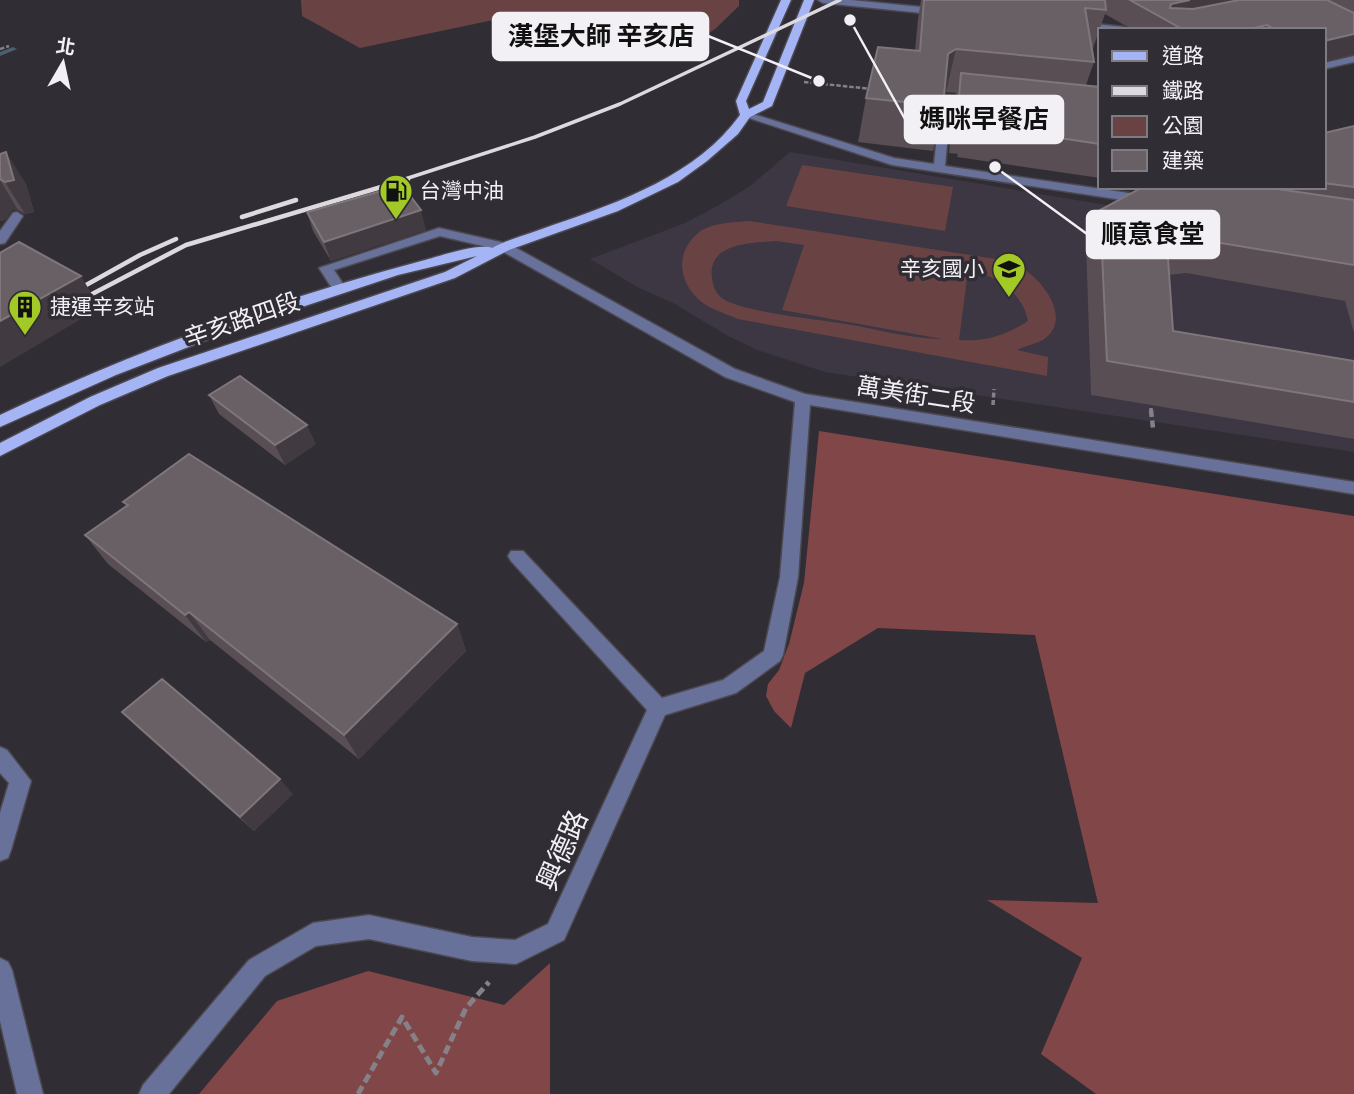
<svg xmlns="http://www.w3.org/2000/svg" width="1354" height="1094" font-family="Literata,'Noto Sans TC',serif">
<rect width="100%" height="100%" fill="#312d35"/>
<!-- built -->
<path fill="#3d3643" d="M790,152L1112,206L1354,238V452L825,372L757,350L728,336L673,303L639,288L590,259L685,223L719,205L750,186Z"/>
<!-- green -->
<g fill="#694344" fill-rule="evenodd">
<path d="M301,0H739V6L715,29L685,49L616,23L498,19L360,48L302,16Z"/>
<path d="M802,165L953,187L945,231L786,206Z"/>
<path d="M749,221L996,259C1004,262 1015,264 1022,268C1044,281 1073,320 1043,340C1035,344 1025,346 1017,350L1048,357L1047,376L738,319C727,314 712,310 703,303C679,285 674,254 697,234C708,223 734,222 749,221ZM776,241L804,245L782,310L942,339C911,339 877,329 846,324C817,319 749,313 725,300C716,295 713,287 712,278C707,243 751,243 776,241ZM968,271C997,275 1022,292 1028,321C1006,335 985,342 959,340Z"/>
</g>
<!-- forest -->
<g fill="#804648">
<path d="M819,431L1354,516V1094H1096L1041,1054L1082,958L987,900L1098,903L1035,635L878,628L805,673L791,728L774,711L766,696L768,684L779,670L789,644L804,583Z"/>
<path d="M550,963V1094H199L277,1001L368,971L504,1005Z"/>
</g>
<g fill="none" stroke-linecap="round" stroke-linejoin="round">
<!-- stream -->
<path fill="#4a5e6b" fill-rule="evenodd" d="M13,47L17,49L15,50L0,56V52Z"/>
<defs>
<g id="minor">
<path d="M818,0H851L942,9L947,12L942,15L823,3Z"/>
<path d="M1078,22L1124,27L1129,30L1075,27V23Z"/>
<path d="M1354,56V62L1324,69V63Z"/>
<path d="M946,95L979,98L984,101L979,104L951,102L945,166L1149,196L1155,200L1149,204L892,165L740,115L750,113L894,158L934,164L941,98Z"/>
<path d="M17,212L23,216L5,243L0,244V231L13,213Z"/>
<path d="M439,228L509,244L735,369L805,394L1354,482V494L810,405L798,577L783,655L780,661L736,693L665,715L564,940L516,964L472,961L369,939L316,946L265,976L169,1094H139L143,1085L249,960L313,923L369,915L472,937L515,940L548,924L647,710L511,561L508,556L511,551H523L662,698L723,680L764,651L780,577L795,402L725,377L500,250L440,236L334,270L347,290L340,294L335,293L319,268Z"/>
<path d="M0,747L7,750L31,781L11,850L8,858L0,861V813L9,783L0,773Z"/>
<path d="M0,958L8,962L12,970L43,1094H17L0,1021Z"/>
</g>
<path id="major" d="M781,0H791L746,101L749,109L763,102L804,0H814L772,106L750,117L738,134L707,161L678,182L618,211L509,250L455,278L168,376L100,405L0,456V443L90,397L158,368L445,272L477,256L398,275L230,331L116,375L0,427V415C135,351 280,298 425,260C440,256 479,243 492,248C511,238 533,233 553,225C620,202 697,175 740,115L736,101Z"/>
</defs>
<!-- minor casing -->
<use href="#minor" stroke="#4c4850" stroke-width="3"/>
<!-- major casing -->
<use href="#major" stroke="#4c4850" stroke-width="3"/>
<!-- path-far3 -->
<g stroke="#858188" stroke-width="2.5" stroke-dasharray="4.5 2" stroke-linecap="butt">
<path d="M0,49L9,46"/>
<path d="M804,82L872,89"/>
</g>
<!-- path-far2 -->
<g stroke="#858188" stroke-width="3.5" stroke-dasharray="5 2.5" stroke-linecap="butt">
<path d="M993,405L994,389"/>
<path d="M1151,408V412"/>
</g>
<!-- path-far1 -->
<path stroke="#858188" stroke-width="4.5" stroke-dasharray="7 3.5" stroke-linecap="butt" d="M1151,410L1153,428"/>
<!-- path -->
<path stroke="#858188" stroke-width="5" stroke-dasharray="9 4.5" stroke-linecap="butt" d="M358,1094L402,1017L436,1073L466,1008L489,982"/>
<!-- minor -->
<use href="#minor" fill="#687199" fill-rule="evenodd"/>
<!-- major -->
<use href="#major" fill="#a5b4f5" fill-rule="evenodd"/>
<!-- rail-far1 -->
<path stroke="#dddadf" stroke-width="3.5" d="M402,180L535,137L620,104L840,0"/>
<!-- rail -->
<g stroke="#dddadf" stroke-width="4.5">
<path d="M242,217L296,200"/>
<path d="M70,294L140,255L176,239"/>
<path d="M73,304L186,245L408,179"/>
</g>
</g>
<!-- wall -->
<g fill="#584e53">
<path d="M921,0H1354V54L1324,62V30H1133L1105,14L1092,51L1094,62L1086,85L1100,87V178L957,157L958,154L949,153L953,105L956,93L946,92L944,94L943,106L933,151L858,142L866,98L915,51L918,19Z"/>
<path d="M1354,126V333L1345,301L1186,273L1169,275L1173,331L1354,361V439L1091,395L1086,243L1100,210L1143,187H1324V133Z"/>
<path d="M0,154L26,184L34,212L25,214L18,210H12L5,220L0,221Z"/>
<path d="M307,212L426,230L331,261L313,231Z"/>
<path d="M209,395L316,444L285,465L219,414Z"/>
<path d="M123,502L457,624L466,651L359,759L210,640L206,642L108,564L85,535L127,506Z"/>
<path d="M122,712L293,794L254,831L138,728Z"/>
</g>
<!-- shaded-wall -->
<g fill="#413a40">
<path d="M1190,0H1291L1165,19L1171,4Z"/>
<path d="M1267,25L1265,30H1244Z"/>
<path d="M1354,34V54L1324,62V41Z"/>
<path d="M956,49L946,92L938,98L948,54Z"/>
<path d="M6,152L26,184L34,212L25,214L5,182Z"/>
<path d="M0,180L18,210H12L5,220L0,221Z"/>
<path d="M421,210L426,230L331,261L324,242Z"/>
<path d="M81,276L100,308L0,367V321Z"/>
<path d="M307,425L316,444L285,465L275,445Z"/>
<path d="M189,612L210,640L206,642L185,615Z"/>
<path d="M457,624L466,651L359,759L344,735Z"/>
<path d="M280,779L293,794L254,831L240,817Z"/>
</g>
<!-- building -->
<g fill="#686065" stroke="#7e767b" stroke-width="2">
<path d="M924,0H1105L1106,10L1085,8L1094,62L956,49L948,54L943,106L866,98L878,47L920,51Z"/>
<path d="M1130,0H1190L1171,4L1170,8L1193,9L1239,0H1327L1354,13V34L1324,41V30H1277L1267,25L1244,30H1184Z"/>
<path d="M961,73L1100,87V144L965,124L966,122L957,121Z"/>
<path d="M1354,126V187L1324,183V133Z"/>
<path d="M6,152L14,180L5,182L0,179V154Z"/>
<path d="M402,185L421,210L324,242L307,212Z"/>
<path d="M1143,187H1263L1354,200V265L1203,240L1167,244L1173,331L1354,361V402L1107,361L1100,210Z"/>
<path d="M19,242L81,276L0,321V253Z"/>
<path d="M240,376L307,425L275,445L209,395Z"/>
<path d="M189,454L457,624L344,735L189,612L185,615L85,535L128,505L123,502Z"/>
<path d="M162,679L280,779L240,817L122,712Z"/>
</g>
<!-- icons -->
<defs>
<symbol id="fuel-pin" viewBox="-11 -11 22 30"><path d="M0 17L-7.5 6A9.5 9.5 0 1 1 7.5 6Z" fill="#a3c926" stroke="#312d35"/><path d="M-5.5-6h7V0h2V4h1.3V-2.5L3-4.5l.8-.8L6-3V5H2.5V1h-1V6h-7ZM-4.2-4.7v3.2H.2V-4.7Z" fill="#111"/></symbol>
<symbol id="school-pin" viewBox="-11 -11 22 30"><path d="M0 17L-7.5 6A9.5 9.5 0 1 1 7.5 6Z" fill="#a3c926" stroke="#312d35"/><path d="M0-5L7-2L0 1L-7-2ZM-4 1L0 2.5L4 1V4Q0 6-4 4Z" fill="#111"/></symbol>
<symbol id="building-pin" viewBox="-11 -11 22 30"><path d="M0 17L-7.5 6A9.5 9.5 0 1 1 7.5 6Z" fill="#a3c926" stroke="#312d35"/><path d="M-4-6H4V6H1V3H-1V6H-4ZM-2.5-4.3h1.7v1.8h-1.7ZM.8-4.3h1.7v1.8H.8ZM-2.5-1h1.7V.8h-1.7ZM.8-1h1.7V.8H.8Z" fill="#111"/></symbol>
</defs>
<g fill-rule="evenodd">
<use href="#fuel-pin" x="377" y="172" width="38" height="52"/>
<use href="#school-pin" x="990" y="250" width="38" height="52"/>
<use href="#building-pin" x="6" y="288" width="38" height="52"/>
</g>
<g text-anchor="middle" stroke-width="7" stroke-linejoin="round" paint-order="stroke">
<!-- far-poi labels -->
<g font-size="21" fill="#f3f0f5" stroke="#312d35" text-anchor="start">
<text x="420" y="198">台灣中油</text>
<text x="984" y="276" text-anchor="end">辛亥國小</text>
<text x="50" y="314">捷運辛亥站</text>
</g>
<!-- street labels -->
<g font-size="24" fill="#f3f0f5" stroke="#312d35">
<text transform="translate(242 320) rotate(-19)" y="8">辛亥路四段</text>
<text transform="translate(916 395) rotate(9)" y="8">萬美街二段</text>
</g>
<!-- near-street labels -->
<g font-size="28" fill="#f3f0f5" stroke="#312d35">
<text transform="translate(562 850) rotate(-66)" y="10">興德路</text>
</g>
</g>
<!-- callouts -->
<path fill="none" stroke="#f3f0f5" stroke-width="2.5" d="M819 81L708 36M850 20L905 119M995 167L1087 234"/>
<g fill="#f3f0f5" stroke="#312d35" stroke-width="2.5">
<circle cx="819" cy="81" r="7"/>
<circle cx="850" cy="20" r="7"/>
<circle cx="995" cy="167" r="7"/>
</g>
<g fill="#f3f0f5" stroke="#f3f0f5" stroke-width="2.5">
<rect x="493" y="13" width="215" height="47" rx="7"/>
<rect x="905" y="96" width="158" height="47" rx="7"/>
<rect x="1087" y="211" width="132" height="47" rx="7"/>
</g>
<g font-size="26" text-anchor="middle" font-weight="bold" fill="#111">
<text x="601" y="45">漢堡大師 辛亥店</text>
<text x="984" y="128">媽咪早餐店</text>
<text x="1153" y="243">順意食堂</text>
</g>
<!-- legend -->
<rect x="1098" y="28" width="228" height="161" fill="#312d35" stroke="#7f7b82" stroke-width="2"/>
<rect x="1112" y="51" width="35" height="10" fill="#a5b4f5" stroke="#7f7b82" stroke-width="2"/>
<text x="1162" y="63" font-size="21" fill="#f3f0f5">道路</text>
<rect x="1112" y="86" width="35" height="10" fill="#dddadf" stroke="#7f7b82" stroke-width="2"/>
<text x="1162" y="98" font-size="21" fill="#f3f0f5">鐵路</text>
<rect x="1112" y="116" width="35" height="21" fill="#694344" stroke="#7f7b82" stroke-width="2"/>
<text x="1162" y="133" font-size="21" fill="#f3f0f5">公園</text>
<rect x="1112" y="150" width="35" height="21" fill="#686065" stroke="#7f7b82" stroke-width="2"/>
<text x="1162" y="168" font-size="21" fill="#f3f0f5">建築</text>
<!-- north arrow -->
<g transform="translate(63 63) rotate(9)" stroke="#312d35" stroke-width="5" paint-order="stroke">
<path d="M0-5L12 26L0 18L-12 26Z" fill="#f3f0f5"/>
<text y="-10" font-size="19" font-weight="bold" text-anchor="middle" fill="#f3f0f5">北</text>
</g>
</svg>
